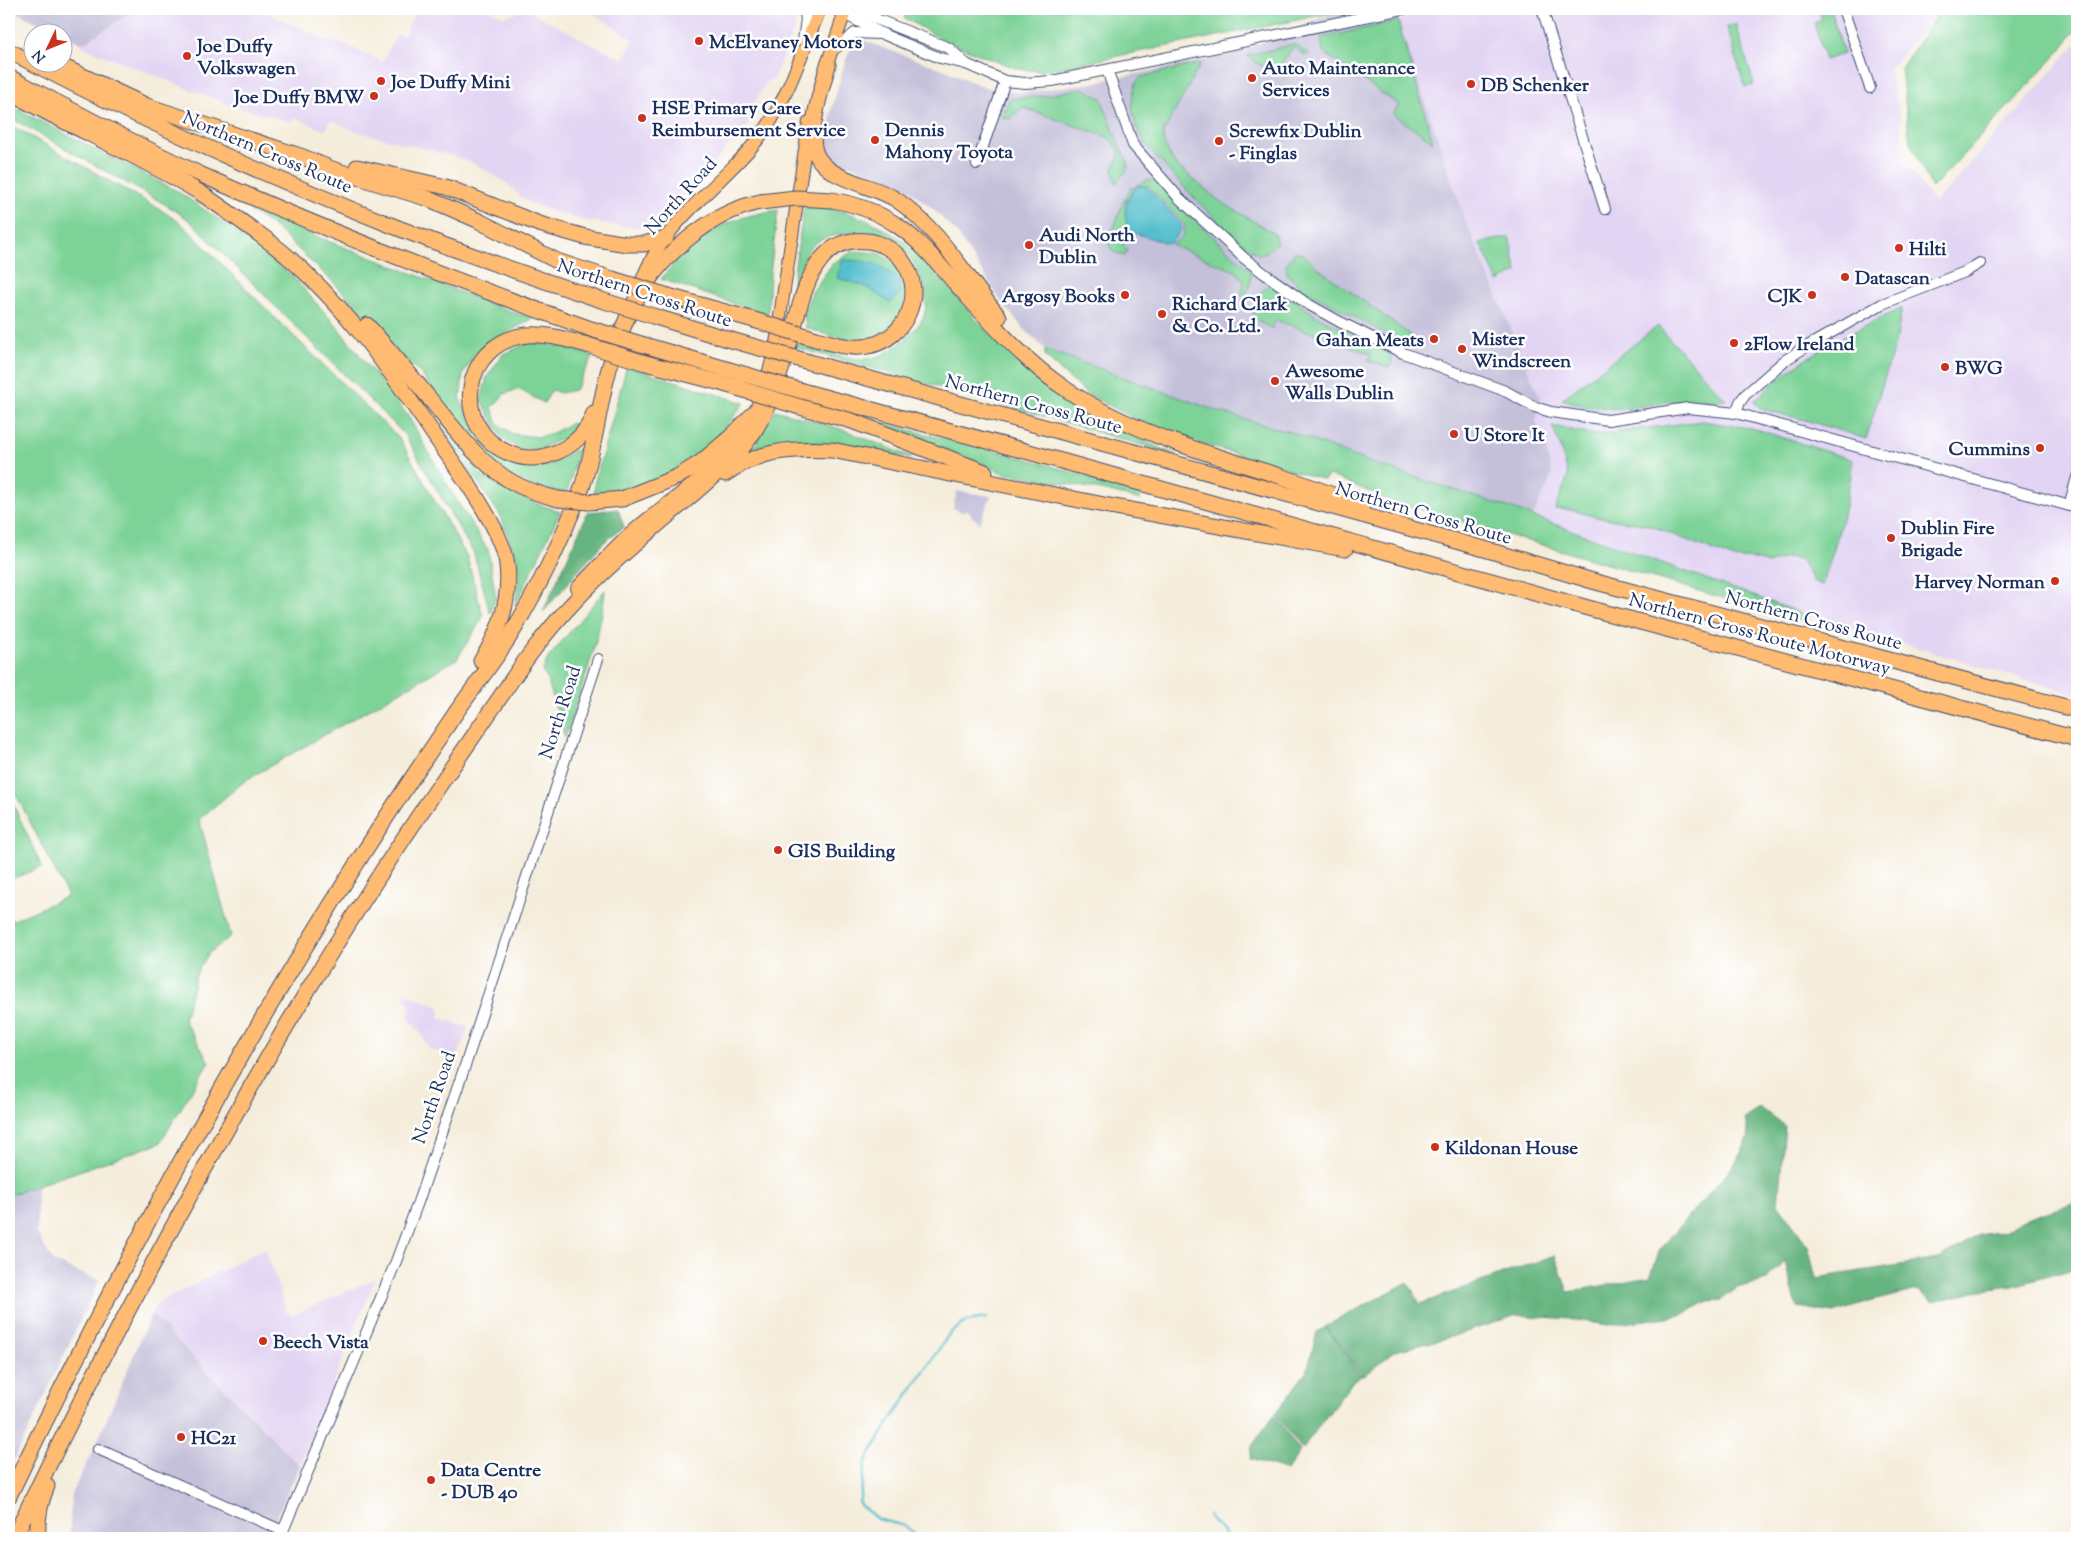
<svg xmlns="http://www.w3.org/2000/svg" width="2086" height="1547" font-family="'Sorts Mill Goudy',serif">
<rect width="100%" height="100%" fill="#fff"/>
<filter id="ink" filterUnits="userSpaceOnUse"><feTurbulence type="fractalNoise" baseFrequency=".02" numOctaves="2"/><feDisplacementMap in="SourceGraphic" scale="10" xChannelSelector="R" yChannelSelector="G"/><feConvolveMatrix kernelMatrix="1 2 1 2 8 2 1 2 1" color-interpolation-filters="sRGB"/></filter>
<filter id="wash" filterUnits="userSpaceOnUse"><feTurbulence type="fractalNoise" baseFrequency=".0096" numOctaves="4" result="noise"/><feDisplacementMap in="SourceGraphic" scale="20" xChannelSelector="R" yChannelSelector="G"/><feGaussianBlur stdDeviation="1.12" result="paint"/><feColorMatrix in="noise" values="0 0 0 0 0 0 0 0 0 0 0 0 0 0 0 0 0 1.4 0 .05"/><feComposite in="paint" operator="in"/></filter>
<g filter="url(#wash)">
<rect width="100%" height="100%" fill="#f5eddb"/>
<!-- built -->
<g fill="#e2d4f3">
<path d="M136,9H259L336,44L338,41L382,62L397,34L404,37L416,9H489L501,16H506L523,10H528L591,44L623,59L634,40L587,9H792L796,18L795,27L773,80H768L752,106L758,112L750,122L690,189L646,228L620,226L579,219L551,211L524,200L504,181L473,163L453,156L355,131L331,120L325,131L294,117L291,122L227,104L81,46Z"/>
<path d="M1394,9H1940L1928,26L1889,69L1900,116L1905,163L1935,203L2077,43V695L1809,616L1533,517L1552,475L1546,448L1536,420L1541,400L1466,222Z"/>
<path d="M404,993L440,1007L439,1018L468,1027L457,1058L429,1049L420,1032L409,1020L410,1008Z"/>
<path d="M265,1248L287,1313L292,1315L375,1279L300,1466L151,1314L158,1303Z"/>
</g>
<!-- industrial -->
<g fill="#c5c0da">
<path d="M9,9H136L83,44Z"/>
<path d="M1352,9H1394L1466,222L1541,400L1536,420L1546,448L1552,475L1533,517L1504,506L1374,464L1293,433L1217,411L1045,349L1023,328L1003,304L957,233L933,209L908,189L882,176L829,158L827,147L832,107L845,62L850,50L864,41L943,69L984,87L1021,93L1091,83L1234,54L1336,12Z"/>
<path d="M957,491L991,496L980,523L971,516V513L968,511L965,510L964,513L953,508Z"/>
<path d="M37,1185V1233L51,1258L54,1262L90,1277L100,1279L9,1471V1194Z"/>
<path d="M151,1314L300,1466L267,1538H69L72,1492L98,1440Z"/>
</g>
<!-- green -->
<g fill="#7dd397" stroke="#4c817a">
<path d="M903,9H1352L1043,71L1019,69L998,62L944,40L904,18L908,12Z"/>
<path d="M1819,9H1830L1844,54L1825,60L1814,23L1822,20Z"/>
<path d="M1941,9H2077V28L2060,51L1932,188L1910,143L1901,68Z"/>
<path d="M1398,21L1433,142L1393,114L1399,105L1323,52L1321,38Z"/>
<path d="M1736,24L1754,85L1745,87L1727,27Z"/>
<path d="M1294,44L1309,54L1306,56L1293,47L1274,75L1247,56Z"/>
<path d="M1201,63L1163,133L1164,144L1174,163L1218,200L1275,234L1276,243L1268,251L1259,255C1225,231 1197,201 1169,171C1160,160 1147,148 1140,135C1131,120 1128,89 1141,77Z"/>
<path d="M1083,88L1101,98L1119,145L1128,162L1127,170L1116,183L1113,170L1120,152L1110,138L1022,107L1011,119L1001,117L1010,99L1044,96Z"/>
<path d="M9,105L177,191L227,225L292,276L334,323L408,416L455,498L488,550L496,598L490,613L474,554L405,435L189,220L168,206L9,117Z"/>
<path d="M9,124L161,210L182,224L277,320L399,438L467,557L483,617L457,659L246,780L199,819L231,936L209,953L197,972L184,1020L209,1062L160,1143L9,1195V914L12,921L68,896L9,781Z"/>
<path d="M1148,180L1155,181L1194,220L1251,271C1251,280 1250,291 1243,297L1241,294L1244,283L1237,272L1172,245L1183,236L1185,225L1148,186L1136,185Z"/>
<path d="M1136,187L1127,199L1125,213L1128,231L1123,246L1128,249L1125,256L1113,252L1108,243L1123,203L1131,188Z"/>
<path d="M220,191L320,238L515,313L534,318L501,336L475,353L463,374L460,400L480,436L505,459L548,466L579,448L567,493L538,489L507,473L477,451L422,375L384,338L339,288L276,228Z"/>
<path d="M814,206L829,207L854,215L874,223L902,240L949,287L978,322L1040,380L1097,420L1178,456L1041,415L794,347L796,343C813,347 847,359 862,359C878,359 892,351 903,341C909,335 919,326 923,318C934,293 913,252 891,239C877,231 865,232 850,233C840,234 826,236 817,242C800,253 794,291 788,311L804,207Z"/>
<path d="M778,210L770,273L768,315L661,279C698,235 720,219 778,210Z"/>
<path d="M1509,237L1517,272L1498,282L1480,243Z"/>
<path d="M854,251L878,253L893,262L906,288L902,311L889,330L865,341L845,340L806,328L804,312L812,292L833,263Z"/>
<path d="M1295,252L1305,255L1319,269L1423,344L1418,348L1386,334L1303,289L1287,274L1286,265Z"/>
<path d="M1268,285H1273L1315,315L1387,352L1391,356L1392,364L1389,367L1368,361L1371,354L1276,320L1271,329L1256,319L1252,310L1258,295Z"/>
<path d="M1902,308L1897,337L1866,439L1809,421L1761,409L1754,402C1793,359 1851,333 1902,308Z"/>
<path d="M1658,326L1726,400L1666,402L1627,409L1587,407L1562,399Z"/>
<path d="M528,343L562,346L593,356L575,390L560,393L552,390L544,403L518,389L504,394L492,408L498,424L513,434L539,437L555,432L571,423L576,425L566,437L542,448L521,450L502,439L481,400L487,377L503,354Z"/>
<path d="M1045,349L1217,411L1293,433L1374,464L1504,506L1809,616L1808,623L1389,500L1329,475L1324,480L1173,435L1135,419L1084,392L1045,356Z"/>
<path d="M627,366L744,403L715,441L684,466L640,487L614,494L594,492L595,481Z"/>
<path d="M788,397L929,435L1024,458L1142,493L1140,500L1102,490L1003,473L944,449Z"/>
<path d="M426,407L481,475L514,495L560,512L515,606L520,568L500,515Z"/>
<path d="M775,410L844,430L914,458L796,440L748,458Z"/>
<path d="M1702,421L1756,429L1853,460C1848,502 1836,545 1822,585L1814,582L1801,559L1786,557L1769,564L1747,558L1734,559L1649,525L1601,518L1571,510L1555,509L1568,476L1560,445L1552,426L1595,435Z"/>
<path d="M605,590C601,640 580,690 565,738L547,678L542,672L548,658Z"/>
<path d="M9,795L42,867L9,880Z"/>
</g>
<!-- forest -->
<g fill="#66b580" stroke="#40726f">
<path d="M618,509L624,527L603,543L543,612L588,512Z"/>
<path d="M1759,1107L1785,1126L1778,1204L1808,1246L1816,1278L1938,1259L1979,1235L2004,1231L2023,1220L2076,1203L2077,1268L2013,1286L1974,1291L1933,1302L1918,1290L1872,1301L1834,1313L1797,1307L1785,1262L1767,1280L1737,1288L1722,1300L1708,1301L1682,1315L1608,1325L1570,1319L1517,1315L1451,1337L1395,1351L1363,1376L1326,1326L1408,1282L1420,1304L1555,1255L1568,1292L1650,1277L1660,1249L1736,1162L1749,1137L1745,1119Z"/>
<path d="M1326,1327L1361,1376L1353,1381L1302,1449L1275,1414L1307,1371L1317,1332Z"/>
<path d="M1274,1415L1300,1451L1287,1471L1250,1459L1252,1446Z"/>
</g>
<!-- water -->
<g fill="#52becd" stroke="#367696">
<path d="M1146,186L1181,224L1182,229L1170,244L1128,231C1124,210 1124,204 1136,187Z"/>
<path d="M843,260C868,261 879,262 899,280L900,294L890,303L865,286L837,278Z"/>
</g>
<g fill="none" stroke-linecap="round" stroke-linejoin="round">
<!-- stream -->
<g stroke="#52becd" stroke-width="2.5">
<path d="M1208,1515L1228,1538"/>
<path d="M919,1538L905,1526L877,1519L859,1504L866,1461L888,1424L950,1333L967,1321L986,1318"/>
</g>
</g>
</g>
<g filter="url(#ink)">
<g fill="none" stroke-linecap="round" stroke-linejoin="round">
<defs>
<g id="minor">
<path d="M834,9L885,35L940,58L966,64L1005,81L1025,83L1052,81L1403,9"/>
<path d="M851,9L949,48L966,64"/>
<path d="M1542,9L1605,209"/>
<path d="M1843,9L1870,88"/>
<path d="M803,41L806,19L804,9"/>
<path d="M832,51L855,33L879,34"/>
<path d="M1107,70L1133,145L1179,198L1244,258L1265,274L1306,303L1340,322L1403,353L1505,391L1535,407L1551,412L1608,420L1688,408L1736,413L2077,508"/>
<path d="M977,164L1005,81"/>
<path d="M1736,413L1740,402L1745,395L1784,361L1804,348L1882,304L1965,272L1980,263"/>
<path d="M2069,506L2077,477"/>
<path d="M98,1449L283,1531"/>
<path d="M280,1538L395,1264L417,1205L466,1063L598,659"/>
</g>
<g id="major">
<path d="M824,73L846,9"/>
<path d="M638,293C656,222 727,185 767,127C790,92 804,47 820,9"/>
<path d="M577,588C599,565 620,541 645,521C679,493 719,469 744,432C760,407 767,378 775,350L809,122"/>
</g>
<g id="highway">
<path d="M9,51C135,117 265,176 398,228C465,254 533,277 601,300"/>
<path d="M53,62L147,106L303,157L332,169L429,199L477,220L557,261L612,279"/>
<path d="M828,65C822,88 807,131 816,154C828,181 873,184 897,200C939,229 967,278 999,317"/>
<path d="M9,77C73,111 138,146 204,176C332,233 460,283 591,329"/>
<path d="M9,92C71,127 138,155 199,192C219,205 239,220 259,234C337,290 390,370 443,448C462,475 504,533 507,565C511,599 499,633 481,661"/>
<path d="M357,167L446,187L539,224L585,237L627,244H644L666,238"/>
<path d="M832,200C855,204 876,211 895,224C920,240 938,264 957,285C991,323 1025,362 1067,390C1132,433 1206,453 1280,476C1308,485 1335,496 1362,506"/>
<path d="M668,296L754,320"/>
<path d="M656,317L731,340"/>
<path d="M367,325C391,351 412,377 434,404C457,432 479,463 512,482C526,490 542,495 558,499"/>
<path d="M587,345C568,340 547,333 527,335C461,342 449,430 511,454C524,459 539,459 552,454C572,447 587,433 594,413"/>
<path d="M644,345L726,369"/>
<path d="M642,362L721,383"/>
<path d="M809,362L1481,548L1596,582L2077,710"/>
<path d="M802,391L1029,452L1588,608L2077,739"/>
<path d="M800,407L852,421L985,472"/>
<path d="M725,474C760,450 790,448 832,450L1104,505L1345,549"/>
<path d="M589,502L622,499L677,477L700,463L733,435L753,414"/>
<path d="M9,1496C111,1282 224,1075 350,874C384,820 419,767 455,714C475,685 498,657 516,626C536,591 555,555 570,517C575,505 581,493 584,481C596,442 599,401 611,362C617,343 624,323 633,305C658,258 708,213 760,202"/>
<path d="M14,1538C64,1430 120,1324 177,1219C257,1072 342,927 437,789C459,757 481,725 503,693C513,678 523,663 534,649C559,616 589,585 620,557C649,531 679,507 708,481C721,469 736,457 746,443C767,416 779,377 789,345C801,305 810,234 867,241C880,242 897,251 904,263C926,295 905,339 868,346C851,350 833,343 816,339"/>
<path d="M38,1538C37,1521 40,1502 47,1486"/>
</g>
</defs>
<!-- minor casing -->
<use href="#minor" stroke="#3c4c71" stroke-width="12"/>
<!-- major casing -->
<use href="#major" stroke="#3c4c71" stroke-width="14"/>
<!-- highway casing -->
<use href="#highway" stroke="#3c4c71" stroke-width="17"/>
<!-- minor -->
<use href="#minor" stroke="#fff" stroke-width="10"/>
<!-- major -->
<use href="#major" stroke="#ffbb71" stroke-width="12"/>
<!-- highway -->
<use href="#highway" stroke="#ffbb71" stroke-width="15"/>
<defs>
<g id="highway-bridge">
<path d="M760,202L796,198L832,200"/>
<path d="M612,279L668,296"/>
<path d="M601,300L656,317"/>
<path d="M754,320L816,339"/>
<path d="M591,329L644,345"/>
<path d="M731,340L809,362"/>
<path d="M587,345L642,362"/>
<path d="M726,369L802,391"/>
<path d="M721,383L800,407"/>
<path d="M558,499L589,502"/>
</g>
</defs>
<!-- highway-bridge casing -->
<use href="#highway-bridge" stroke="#3c4c71" stroke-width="17" stroke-linecap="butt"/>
<!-- highway-bridge -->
<use href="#highway-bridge" stroke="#ffbb71" stroke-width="15"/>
</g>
</g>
<!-- markers -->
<g fill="#c8321e" stroke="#fff" stroke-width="2">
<circle cx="699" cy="41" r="5"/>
<circle cx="187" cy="56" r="5"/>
<circle cx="1252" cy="78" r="5"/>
<circle cx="381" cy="81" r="5"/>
<circle cx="1471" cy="84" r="5"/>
<circle cx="374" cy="96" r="5"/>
<circle cx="642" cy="118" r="5"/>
<circle cx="875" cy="140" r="5"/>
<circle cx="1219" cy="141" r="5"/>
<circle cx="1029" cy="245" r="5"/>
<circle cx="1899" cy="248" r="5"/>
<circle cx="1845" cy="277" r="5"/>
<circle cx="1125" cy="295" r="5"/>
<circle cx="1812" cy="295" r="5"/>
<circle cx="1162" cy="314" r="5"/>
<circle cx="1434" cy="339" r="5"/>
<circle cx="1734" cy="343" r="5"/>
<circle cx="1462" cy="349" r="5"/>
<circle cx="1945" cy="367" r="5"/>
<circle cx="1275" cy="381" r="5"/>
<circle cx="1454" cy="434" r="5"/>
<circle cx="2040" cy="448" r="5"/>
<circle cx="1891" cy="538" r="5"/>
<circle cx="2055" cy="581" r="5"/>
<circle cx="778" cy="850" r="5"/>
<circle cx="1435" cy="1147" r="5"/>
<circle cx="263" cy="1341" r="5"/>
<circle cx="181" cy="1437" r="5"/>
<circle cx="431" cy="1480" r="5"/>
</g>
<g text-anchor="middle" stroke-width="5" stroke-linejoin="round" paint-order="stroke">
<!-- poi labels -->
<g font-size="19" font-weight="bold" fill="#1b2f5e" stroke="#fff" text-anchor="start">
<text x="709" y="48">McElvaney Motors</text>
<text x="197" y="52">Joe Duffy<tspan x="197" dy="22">Volkswagen</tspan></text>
<text x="1262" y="74">Auto Maintenance<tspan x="1262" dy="22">Services</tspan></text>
<text x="391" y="88">Joe Duffy Mini</text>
<text x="1481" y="91">DB Schenker</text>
<text x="364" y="103" text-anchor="end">Joe Duffy BMW</text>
<text x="652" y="114">HSE Primary Care<tspan x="652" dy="22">Reimbursement Service</tspan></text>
<text x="885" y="136">Dennis<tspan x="885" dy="22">Mahony Toyota</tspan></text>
<text x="1229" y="137">Screwfix Dublin<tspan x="1229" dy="22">- Finglas</tspan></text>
<text x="1039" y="241">Audi North<tspan x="1039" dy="22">Dublin</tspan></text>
<text x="1909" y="255">Hilti</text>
<text x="1855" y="284">Datascan</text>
<text x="1115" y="302" text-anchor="end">Argosy Books</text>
<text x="1802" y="302" text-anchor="end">CJK</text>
<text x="1172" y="310">Richard Clark<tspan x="1172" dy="22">&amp; Co. Ltd.</tspan></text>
<text x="1472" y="345">Mister<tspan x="1472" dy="22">Windscreen</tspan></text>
<text x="1424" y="346" text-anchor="end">Gahan Meats</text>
<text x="1744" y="350">2Flow Ireland</text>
<text x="1955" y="374">BWG</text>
<text x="1285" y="377">Awesome<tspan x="1285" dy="22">Walls Dublin</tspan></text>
<text x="1464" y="441">U Store It</text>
<text x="2030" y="455" text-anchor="end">Cummins</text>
<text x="1901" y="534">Dublin Fire<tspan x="1901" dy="22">Brigade</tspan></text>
<text x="2045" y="588" text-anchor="end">Harvey Norman</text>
<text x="788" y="857">GIS Building</text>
<text x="1445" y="1154">Kildonan House</text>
<text x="273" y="1348">Beech Vista</text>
<text x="191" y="1444">HC21</text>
<text x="441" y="1476">Data Centre<tspan x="441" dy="22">- DUB 40</tspan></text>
</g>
<!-- street labels -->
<g font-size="19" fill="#1b2f5e" stroke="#fff">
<text transform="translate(268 151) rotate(23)" y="7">Northern Cross Route</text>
<text transform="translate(680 195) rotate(-48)" y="7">North Road</text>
<text transform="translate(645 292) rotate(18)" y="7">Northern Cross Route</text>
<text transform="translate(1034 403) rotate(15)" y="7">Northern Cross Route</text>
<text transform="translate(1424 512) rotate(16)" y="7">Northern Cross Route</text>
<text transform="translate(1814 619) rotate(15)" y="7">Northern Cross Route</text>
<text transform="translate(1760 633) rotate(15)" y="7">Northern Cross Route Motorway</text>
<text transform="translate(559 712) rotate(-72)" y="7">North Road</text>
<text transform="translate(433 1097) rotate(-71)" y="7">North Road</text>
</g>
</g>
<!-- margin -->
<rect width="2086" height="1547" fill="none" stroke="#fff" stroke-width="30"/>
<!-- north arrow -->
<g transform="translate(48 48) rotate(227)"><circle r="24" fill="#ffffff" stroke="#a4acbf"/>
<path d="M0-4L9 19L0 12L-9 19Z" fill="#c8321e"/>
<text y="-8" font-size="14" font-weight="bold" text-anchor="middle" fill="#1b2f5e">N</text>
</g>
</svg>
